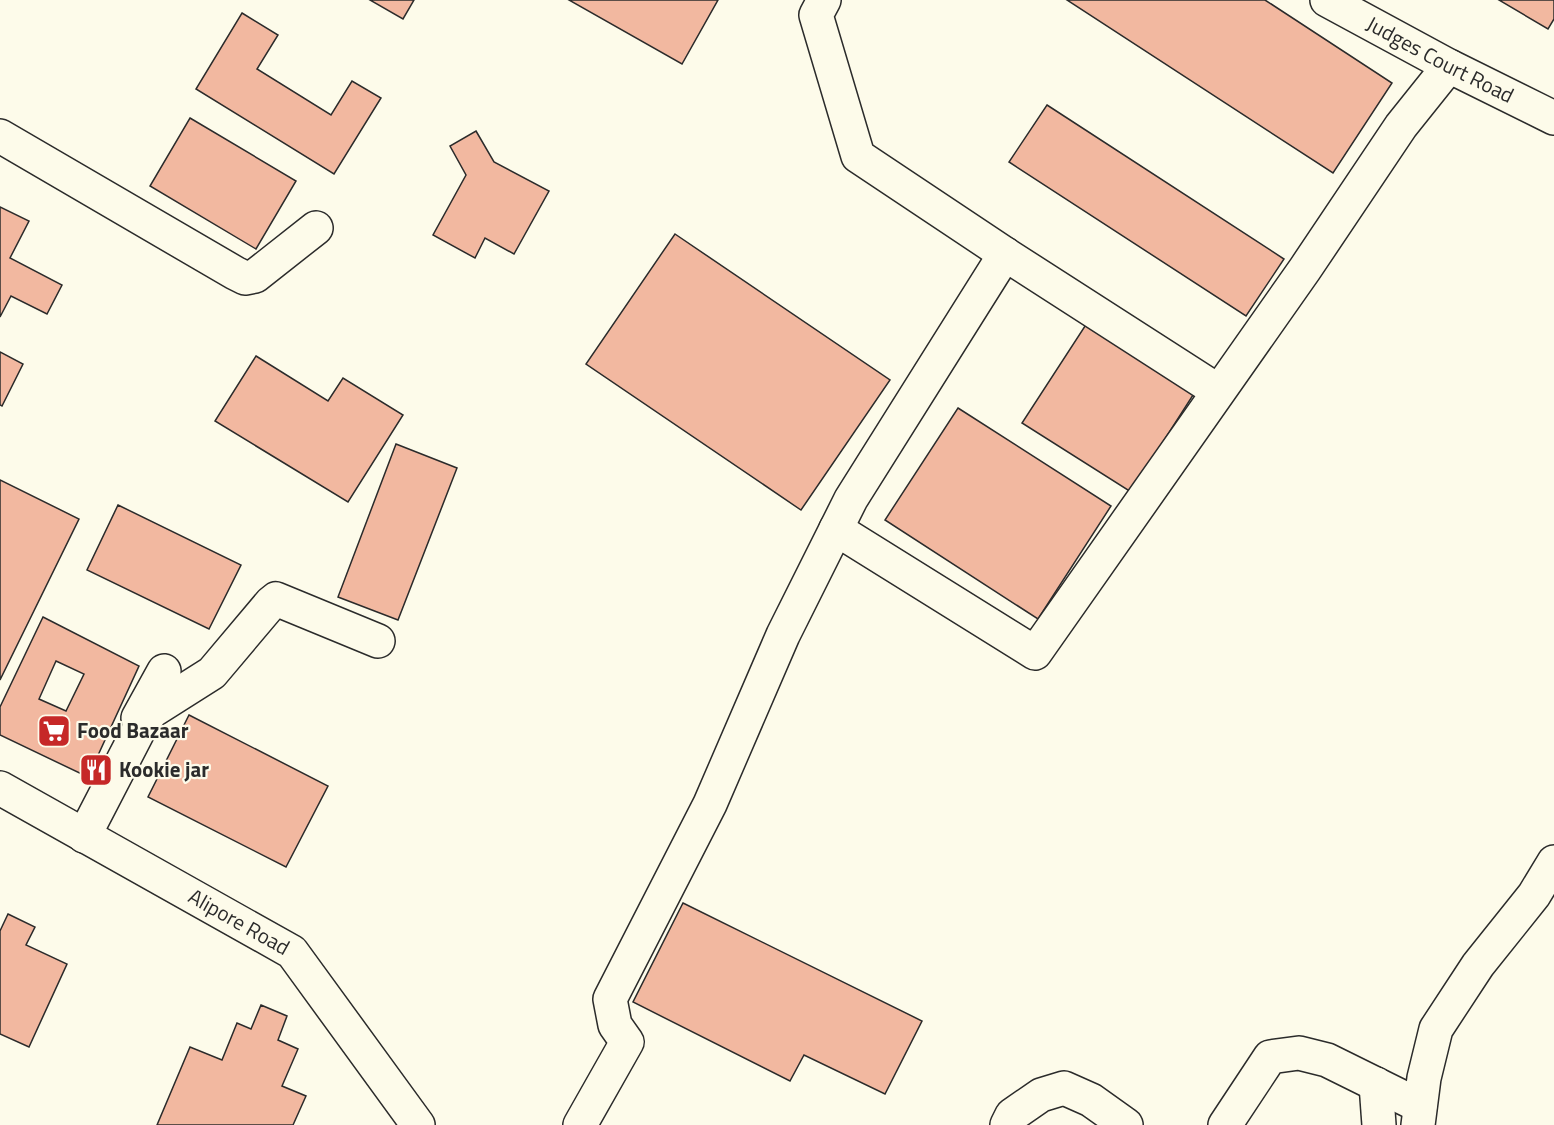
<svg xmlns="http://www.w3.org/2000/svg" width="1554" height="1125" font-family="'Titillium Web',sans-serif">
<rect width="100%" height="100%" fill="#fdfbea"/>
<!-- building -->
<g fill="#f2b8a0" stroke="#2b2b2b" stroke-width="1.5" fill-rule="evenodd">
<path d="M370,0H414L403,19Z"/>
<path d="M569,0H718L682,64Z"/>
<path d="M1067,0H1265L1392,83L1333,173Z"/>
<path d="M1499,0H1554V19L1548,29Z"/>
<path d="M242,13L278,35L257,69L331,115L352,81L381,98L334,174L196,89Z"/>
<path d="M1047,105L1284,259L1246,316L1009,162Z"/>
<path d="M190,118L296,181L256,249L150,186Z"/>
<path d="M476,131L494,162L549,191L514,254L485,238L475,258L433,235L466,175L450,146Z"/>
<path d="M0,207L29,221L10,258L62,285L47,314L11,296L0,317Z"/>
<path d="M675,234L890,380L801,510L586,364Z"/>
<path d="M1087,323L1195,392L1131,492L1022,423Z"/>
<path d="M0,352L23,364L2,406L0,405Z"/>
<path d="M256,356L328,401L343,378L403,415L348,502L215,421Z"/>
<path d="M958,408L1111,506L1038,619L885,520Z"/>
<path d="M396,444L457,468L398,620L338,597Z"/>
<path d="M0,480L79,519L0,680Z"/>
<path d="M118,505L241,565L209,629L87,570Z"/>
<path d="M43,617L139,666L88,777L0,735V707ZM56,661L84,674L66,711L39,699Z"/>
<path d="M189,715L328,786L286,867L148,797Z"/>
<path d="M683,903L922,1021L885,1094L804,1055L790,1081L633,1002Z"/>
<path d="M8,914L35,927L26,945L67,964L29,1047L0,1034V931Z"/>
<path d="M261,1005L287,1016L278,1040L298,1049L282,1086L306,1096L293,1125H157L190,1047L222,1060L237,1023L251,1029Z"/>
</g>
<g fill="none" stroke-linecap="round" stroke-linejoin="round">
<defs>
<g id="minor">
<path d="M824,0L816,15L858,156L1005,254"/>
<path d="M0,136L235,273L245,278L255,276L316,228"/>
<path d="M836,529L1035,653L1305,269L1401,126L1449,66"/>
<path d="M138,718L164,671"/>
<path d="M84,836L143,722L152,711L212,673L271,603L276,599L378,641"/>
<path d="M1376,1084L1379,1125"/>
<path d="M580,1125L627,1042L615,1025L610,999L710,804L783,635L851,499L1005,254L1218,391"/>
<path d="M1007,1125L1012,1115L1041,1095L1064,1088L1091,1100L1126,1125"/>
<path d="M1225,1125L1270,1057L1299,1053L1327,1060L1420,1106"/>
<path d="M1418,1125L1424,1078L1436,1029L1478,965L1534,895L1554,862"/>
</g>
<g id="major">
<path id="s1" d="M1327,0L1449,66L1554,118"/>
<path id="s2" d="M0,788L292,952L418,1125"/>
</g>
</defs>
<!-- minor casing -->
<use href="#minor" stroke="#2b2b2b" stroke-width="36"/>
<!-- major casing -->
<use href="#major" stroke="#2b2b2b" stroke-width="36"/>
<!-- minor -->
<use href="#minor" stroke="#fdfbea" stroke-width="33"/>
<!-- major -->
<use href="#major" stroke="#fdfbea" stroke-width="33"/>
</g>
<!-- icons -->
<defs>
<symbol id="supermarket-square" viewBox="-11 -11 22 22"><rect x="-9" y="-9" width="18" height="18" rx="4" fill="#c62828" stroke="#fdfbea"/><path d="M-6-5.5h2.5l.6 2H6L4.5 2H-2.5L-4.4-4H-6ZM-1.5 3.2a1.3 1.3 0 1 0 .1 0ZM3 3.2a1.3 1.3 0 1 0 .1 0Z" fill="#fff"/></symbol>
<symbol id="restaurant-square" viewBox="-11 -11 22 22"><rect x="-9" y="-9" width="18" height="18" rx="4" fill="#c62828" stroke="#fdfbea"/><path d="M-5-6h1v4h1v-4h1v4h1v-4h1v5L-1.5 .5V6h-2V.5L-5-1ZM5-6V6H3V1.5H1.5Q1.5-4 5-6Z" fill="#fff"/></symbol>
</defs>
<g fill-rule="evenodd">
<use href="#supermarket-square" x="35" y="712" width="38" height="38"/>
<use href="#restaurant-square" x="77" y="751" width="38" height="38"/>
</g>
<g text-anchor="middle" stroke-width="4.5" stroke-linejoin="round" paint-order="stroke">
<!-- street labels -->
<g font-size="21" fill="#2b2b2b" stroke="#fdfbea">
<text dy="7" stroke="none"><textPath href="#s1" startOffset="128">Judges Court Road</textPath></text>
<text dy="7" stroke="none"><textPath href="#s2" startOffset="274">Alipore Road</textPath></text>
</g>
<!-- poi labels -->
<g font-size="21" font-weight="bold" fill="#2b2b2b" stroke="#fdfbea" text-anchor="start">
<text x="77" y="738">Food Bazaar</text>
<text x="119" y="777">Kookie jar</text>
</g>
</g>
</svg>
